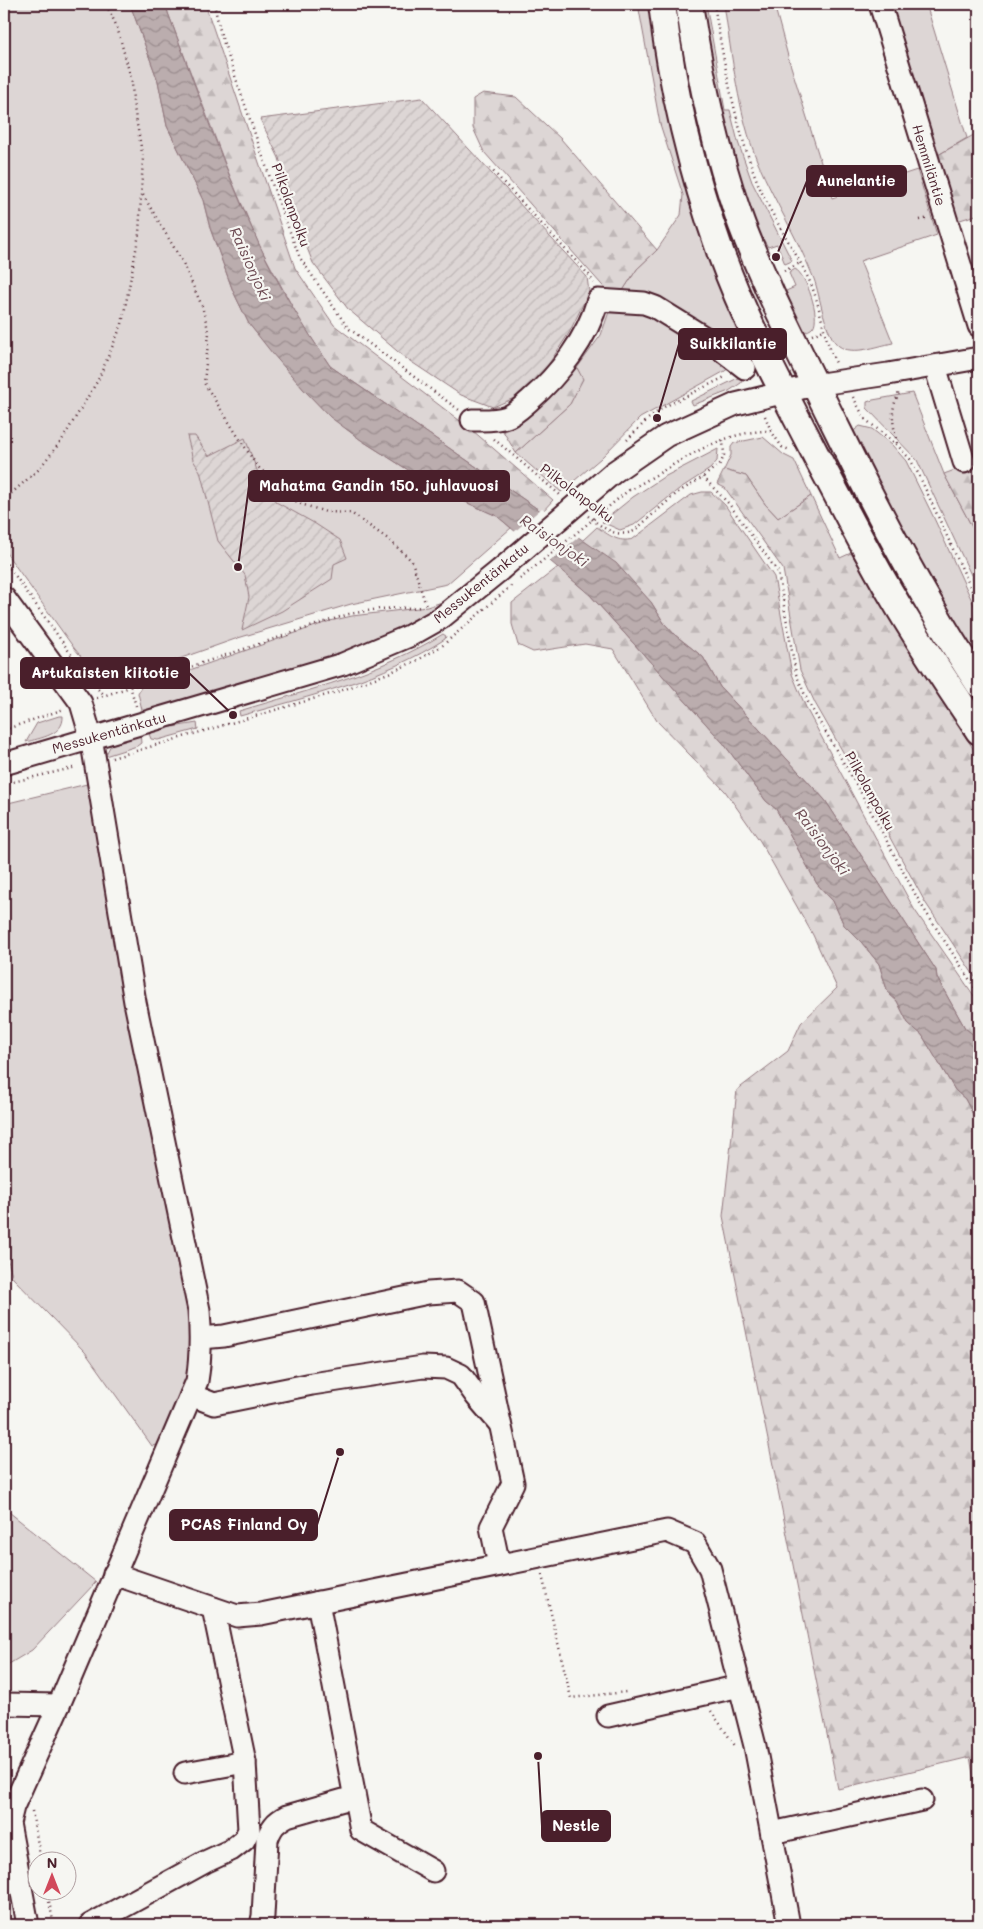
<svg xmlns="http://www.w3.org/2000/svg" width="983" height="1929" font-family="Mali,sans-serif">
<defs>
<pattern id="forest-firs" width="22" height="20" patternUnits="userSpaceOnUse" patternTransform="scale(1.25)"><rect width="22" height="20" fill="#ddd6d5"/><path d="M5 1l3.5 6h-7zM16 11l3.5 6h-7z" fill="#bfb7b7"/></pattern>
<pattern id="garden-furrows" width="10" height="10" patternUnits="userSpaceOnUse" patternTransform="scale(1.25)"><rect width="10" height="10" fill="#ddd6d5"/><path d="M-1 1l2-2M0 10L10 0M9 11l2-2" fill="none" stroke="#bfb7b7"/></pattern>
<pattern id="water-waves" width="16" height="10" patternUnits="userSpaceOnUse" patternTransform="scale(1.25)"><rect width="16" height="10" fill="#bbadae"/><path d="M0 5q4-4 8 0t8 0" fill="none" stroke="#9a8c8e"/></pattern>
</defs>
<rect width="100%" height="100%" fill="#f6f6f2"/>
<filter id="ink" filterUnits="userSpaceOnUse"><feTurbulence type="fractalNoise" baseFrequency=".02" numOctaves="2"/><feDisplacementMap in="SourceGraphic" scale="10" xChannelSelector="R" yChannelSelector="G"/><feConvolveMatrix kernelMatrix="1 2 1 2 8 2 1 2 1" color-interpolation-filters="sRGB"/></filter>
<g filter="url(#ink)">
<!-- green -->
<g fill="#ddd6d5" stroke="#947a80">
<path d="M4,4H130L158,81L167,126L203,200L210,228L233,291L249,324L305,391L331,417L361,440L443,492L497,516L511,528L447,584L351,604L238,638L105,685L74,648L4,550Z"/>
<path d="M638,4H651L693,208L707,253L729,298L752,357L750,358L618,298L637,269L657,250L681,215L683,195L660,124Z"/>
<path d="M671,4H680L725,200L716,202L707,185Z"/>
<path d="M697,4H706L725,110H730L738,142L752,182L792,261L785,264L777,244L768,247L748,215L738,185Z"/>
<path d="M724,4H774L789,60L832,198L917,170L937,235L860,261L893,343C877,346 853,356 839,346C825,336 820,295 814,279C798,239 775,202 758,163C738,113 732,57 724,4Z"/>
<path d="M889,4H926L967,138L938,155Z"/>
<path d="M795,269C806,274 821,317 813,327C811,330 806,331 803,333L786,291L795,287L789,273Z"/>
<path d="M611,306L639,309L732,365L725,371L640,418L601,458L561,492L516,453L570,404L582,379L577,368L601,335Z"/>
<path d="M738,378L742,380L741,383L729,391L693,405L691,401Z"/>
<path d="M912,393L944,474L979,540V592L917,460L867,408V402L873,400Z"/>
<path d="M860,426L872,429L892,445L906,461L933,516L979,616V665L899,527L851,433Z"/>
<path d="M763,437L784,455L794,460L811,496L778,518L765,504L746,476L724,470L731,455V447L734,443Z"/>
<path d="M718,449L717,461L710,469L679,489L634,525L620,530L602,522L633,497L662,478Z"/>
<path d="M883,549L979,698V716L878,552Z"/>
<path d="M442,602L444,604L428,616L351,653L143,714L138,693L141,687L330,621L352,616L427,607Z"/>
<path d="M443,634L446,636L445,639C384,679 310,696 240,716L239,711C309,690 380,673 443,634Z"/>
<path d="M59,716H63C64,735 40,738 26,742L37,723Z"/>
<path d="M197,723L198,729L158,740L151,739L148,731Z"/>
<path d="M140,733L141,743L137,746L105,756L112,743Z"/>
<path d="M87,784L191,1326L192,1354L184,1389L161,1444L152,1446L85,1352L13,1278L4,1247V804Z"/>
<path d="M4,1508L96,1582L32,1650L4,1667Z"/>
</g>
<!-- forest -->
<g fill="url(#forest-firs)" stroke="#947a80">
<path d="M166,4H205L295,268L334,325L472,430L553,500L542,512L330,366L299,319L259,245L227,169L168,13Z"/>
<path d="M483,93L516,97L561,139L657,250L637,269L618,298L609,293L484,152L473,128V99Z"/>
<path d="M979,132V214L957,221L938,155Z"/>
<path d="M577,368L583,379L570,404L516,453L503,431C527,410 550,384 577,368Z"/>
<path d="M979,461V540L944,474Z"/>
<path d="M724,470L746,476L765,504L778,518L811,496L840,558L851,553L979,758V983L925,902L851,766L815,703L800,670L783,569L725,488L717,484Z"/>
<path d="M702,492H711L725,505L774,577L792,674L807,710L914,909L979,1003V1045L974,1036L965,1028L937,978L936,970L825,800L720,687L703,657L675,635L664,623L651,602L583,540L597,527C609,535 618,543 633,539L691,495Z"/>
<path d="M558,567L590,595L724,744L766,801L776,809L817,884L833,901L844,925L862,943L879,964L888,993L897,1001L908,1023L922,1035L955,1090L965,1099L975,1118L979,1130V1808L970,1757L838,1789L723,1216L737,1090L788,1051L801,1023L837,988L813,935L760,841L725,791L657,721L613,649L585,644L533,652L518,645L512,624V603Z"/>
</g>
<!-- garden -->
<g fill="url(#garden-furrows)" stroke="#947a80">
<path d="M422,98L587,277L589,292L569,333L548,365L519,396L493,407L461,395L404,357L348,309L313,263L298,225L279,158L260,119Z"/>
<path d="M187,436H195L209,456L245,438L258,473L276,502L314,523L340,540L347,558L334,564L332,579L282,611L242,630L249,597L245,575L218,541L200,471L193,460Z"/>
</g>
<!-- water -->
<path fill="url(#water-waves)" stroke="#8e747a" d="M130,4H166L168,13C197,90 224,169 259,244C279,287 304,327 330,366L616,563L651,602L664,623L675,635L703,657L720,687L825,800L936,970L937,978L965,1028L975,1036L979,1045V1130L975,1118L965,1099L955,1090L922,1035L908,1023L897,1001L888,993L879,964L862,943L844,925L833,901L817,884L776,809L766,801L724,744L590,595L497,516L443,492L361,440L330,417L305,391L272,353L249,324L233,291L210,228L203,200L167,126L158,81Z"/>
<!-- pier -->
<path fill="#f6f6f2" d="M542,508L581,535L549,562L513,533Z"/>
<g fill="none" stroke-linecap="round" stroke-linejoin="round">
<defs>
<g id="minor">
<path d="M880,4L979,326"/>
<path d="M935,366L964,462"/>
<path d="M472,420C483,420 496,421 507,417C515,414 522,407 529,401C559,375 587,339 598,300L644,303L655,307L710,341L745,368"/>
<path d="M614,472L666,436L736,404L814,385L888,374L979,358"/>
<path d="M4,598L81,703L91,737L135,1002L199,1310C201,1335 201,1357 197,1381L59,1705L13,1807L9,1823L28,1925"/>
<path d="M4,764L343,664L409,636L441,618L500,570"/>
<path d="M201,1338L224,1336L428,1293L458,1291L474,1302L513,1483L491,1527L499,1565"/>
<path d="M191,1395L214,1404L312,1384L423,1367L446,1368L461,1375L476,1396L500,1424"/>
<path d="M114,1574L237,1616L261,1614L667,1531L695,1543L710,1569L755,1746L789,1925"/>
<path d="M318,1602L361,1830L433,1871"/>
<path d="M4,1704L59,1705"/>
<path d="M608,1716L740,1686"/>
<path d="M185,1773L245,1762"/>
<path d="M772,1833L922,1800"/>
<path d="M90,1925L205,1862L231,1850L244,1840L249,1830L245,1762L213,1608"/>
<path d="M261,1925L263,1916L267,1840C271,1828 275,1822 287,1816L354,1797"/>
</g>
<g id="major">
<path d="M662,4C672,90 692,172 721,254C747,326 784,393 819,461C844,507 867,554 894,599C920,644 950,688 979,731"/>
<path d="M689,4C700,76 715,148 739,217C748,243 760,268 771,294C793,341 816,387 839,433C881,519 926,604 979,684"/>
</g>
</defs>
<!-- minor casing -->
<use href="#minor" stroke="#4a1f2b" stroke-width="25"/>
<!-- major casing -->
<use href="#major" stroke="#4a1f2b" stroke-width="30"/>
<!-- path -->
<g stroke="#4a1f2b" stroke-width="2.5" stroke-dasharray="1 4" stroke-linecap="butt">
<path d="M214,4L221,35L277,198L300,258L348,328L459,410"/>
<path d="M714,4C724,64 735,124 757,181C771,217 794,247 810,282C822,309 823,339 837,365"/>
<path d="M490,168L589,275L594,283"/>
<path d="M143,195L182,261L202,306L209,333L204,383L257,466L298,503L326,512L351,513L388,539L412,561L426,606"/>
<path d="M920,220L929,218"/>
<path d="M784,271L800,263"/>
<path d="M812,335L824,330"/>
<path d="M853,397L865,419L897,445L910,459L919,475L979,606"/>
<path d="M765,416L771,431"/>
<path d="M494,439L560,495"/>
<path d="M627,440L648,419L664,407L727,376"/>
<path d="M897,443C893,422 889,411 900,391"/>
<path d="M703,477L729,504L778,572L796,674L808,702L860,791L920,903L979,994"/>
<path d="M629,490C674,467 718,430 771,431L782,447L790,450"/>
<path d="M4,511L6,498L38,470L62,440L98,380L122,324L139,234L143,158L133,102L132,82L117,27L106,4"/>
<path d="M588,516C602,527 616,539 634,531L677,493L703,477L721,463L724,455L723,440"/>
<path d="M4,560L93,685L105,695"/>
<path d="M130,686L136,706"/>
<path d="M97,698L349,614L379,609L423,607"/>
<path d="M4,730L64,709"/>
<path d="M112,758L340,691L391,672L418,660L443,645L512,585"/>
<path d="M4,784L77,767"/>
<path d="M542,1575L571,1698L626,1692"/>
<path d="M711,1711L736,1747"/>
<path d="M32,1811L41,1862"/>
<path d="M47,1892L54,1925"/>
</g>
<!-- minor -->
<use href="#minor" stroke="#f6f6f2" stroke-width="21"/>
<!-- major -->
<use href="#major" stroke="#f6f6f2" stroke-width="26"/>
<defs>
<path id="minor-bridge" d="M500,570L614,472"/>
</defs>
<!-- minor-bridge casing -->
<use href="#minor-bridge" stroke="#4a1f2b" stroke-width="25" stroke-linecap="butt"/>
<!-- path-bridge -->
<path stroke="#4a1f2b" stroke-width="2.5" stroke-dasharray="1 4" stroke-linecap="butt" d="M520,579L629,490"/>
<!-- minor-bridge -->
<use href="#minor-bridge" stroke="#f6f6f2" stroke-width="21"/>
</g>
</g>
<g text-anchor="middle" stroke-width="4.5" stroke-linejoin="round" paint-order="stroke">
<!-- street labels -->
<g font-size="14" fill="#4a1f2b" stroke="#f6f6f2">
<text transform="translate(929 165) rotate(73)" y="5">Hemmiläntie</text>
<text transform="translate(291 205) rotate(70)" y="5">Pilkolanpolku</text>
<text transform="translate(577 493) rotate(37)" y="5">Pilkolanpolku</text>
<text transform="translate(481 583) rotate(-39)" y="5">Messukentänkatu</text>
<text transform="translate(109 733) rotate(-16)" y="5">Messukentänkatu</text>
<text transform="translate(870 791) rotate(61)" y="5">Pilkolanpolku</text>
</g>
<!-- water labels -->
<g font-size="15" font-style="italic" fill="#6c4a52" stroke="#f6f6f2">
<text transform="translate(250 264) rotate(66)" y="5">Raisionjoki</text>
<text transform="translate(554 541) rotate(35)" y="5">Raisionjoki</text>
<text transform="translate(822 842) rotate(53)" y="5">Raisionjoki</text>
</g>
</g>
<!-- callouts -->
<path fill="none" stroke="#4a1f2b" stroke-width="2" d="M776 257L807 181M657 418L679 344M238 567L249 486M233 715L189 673M340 1452L317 1525M538 1756L542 1826"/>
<g fill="#4a1f2b" stroke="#f6f6f2" stroke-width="2">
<circle cx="776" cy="257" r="5"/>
<circle cx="657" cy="418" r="5"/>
<circle cx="238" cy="567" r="5"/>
<circle cx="233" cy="715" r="5"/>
<circle cx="340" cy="1452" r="5"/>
<circle cx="538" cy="1756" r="5"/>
</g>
<g fill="#4a1f2b" stroke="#4a1f2b" stroke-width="2">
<rect x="807" y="166" width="99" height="30" rx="5"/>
<rect x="679" y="329" width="107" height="30" rx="5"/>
<rect x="249" y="471" width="260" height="30" rx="5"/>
<rect x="21" y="658" width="168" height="30" rx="5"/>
<rect x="170" y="1510" width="147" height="30" rx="5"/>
<rect x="542" y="1811" width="68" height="30" rx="5"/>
</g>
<g font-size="15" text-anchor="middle" font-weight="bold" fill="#fff">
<text x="856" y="186">Aunelantie</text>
<text x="733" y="349">Suikkilantie</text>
<text x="379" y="491">Mahatma Gandin 150. juhlavuosi</text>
<text x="105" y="678">Artukaisten kiitotie</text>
<text x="244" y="1530">PCAS Finland Oy</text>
<text x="576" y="1831">Nestle</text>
</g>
<!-- margin -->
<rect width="983" height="1929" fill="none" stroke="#f6f6f2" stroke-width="20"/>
<rect x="10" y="10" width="963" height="1909" fill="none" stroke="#4a1f2b" stroke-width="2" filter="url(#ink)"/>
<!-- north arrow -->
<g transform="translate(52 1876)"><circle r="24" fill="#f6f6f2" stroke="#b1a0a2"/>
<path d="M0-4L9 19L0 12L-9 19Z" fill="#d1495b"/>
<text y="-8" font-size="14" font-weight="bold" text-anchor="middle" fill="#4a1f2b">N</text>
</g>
</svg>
